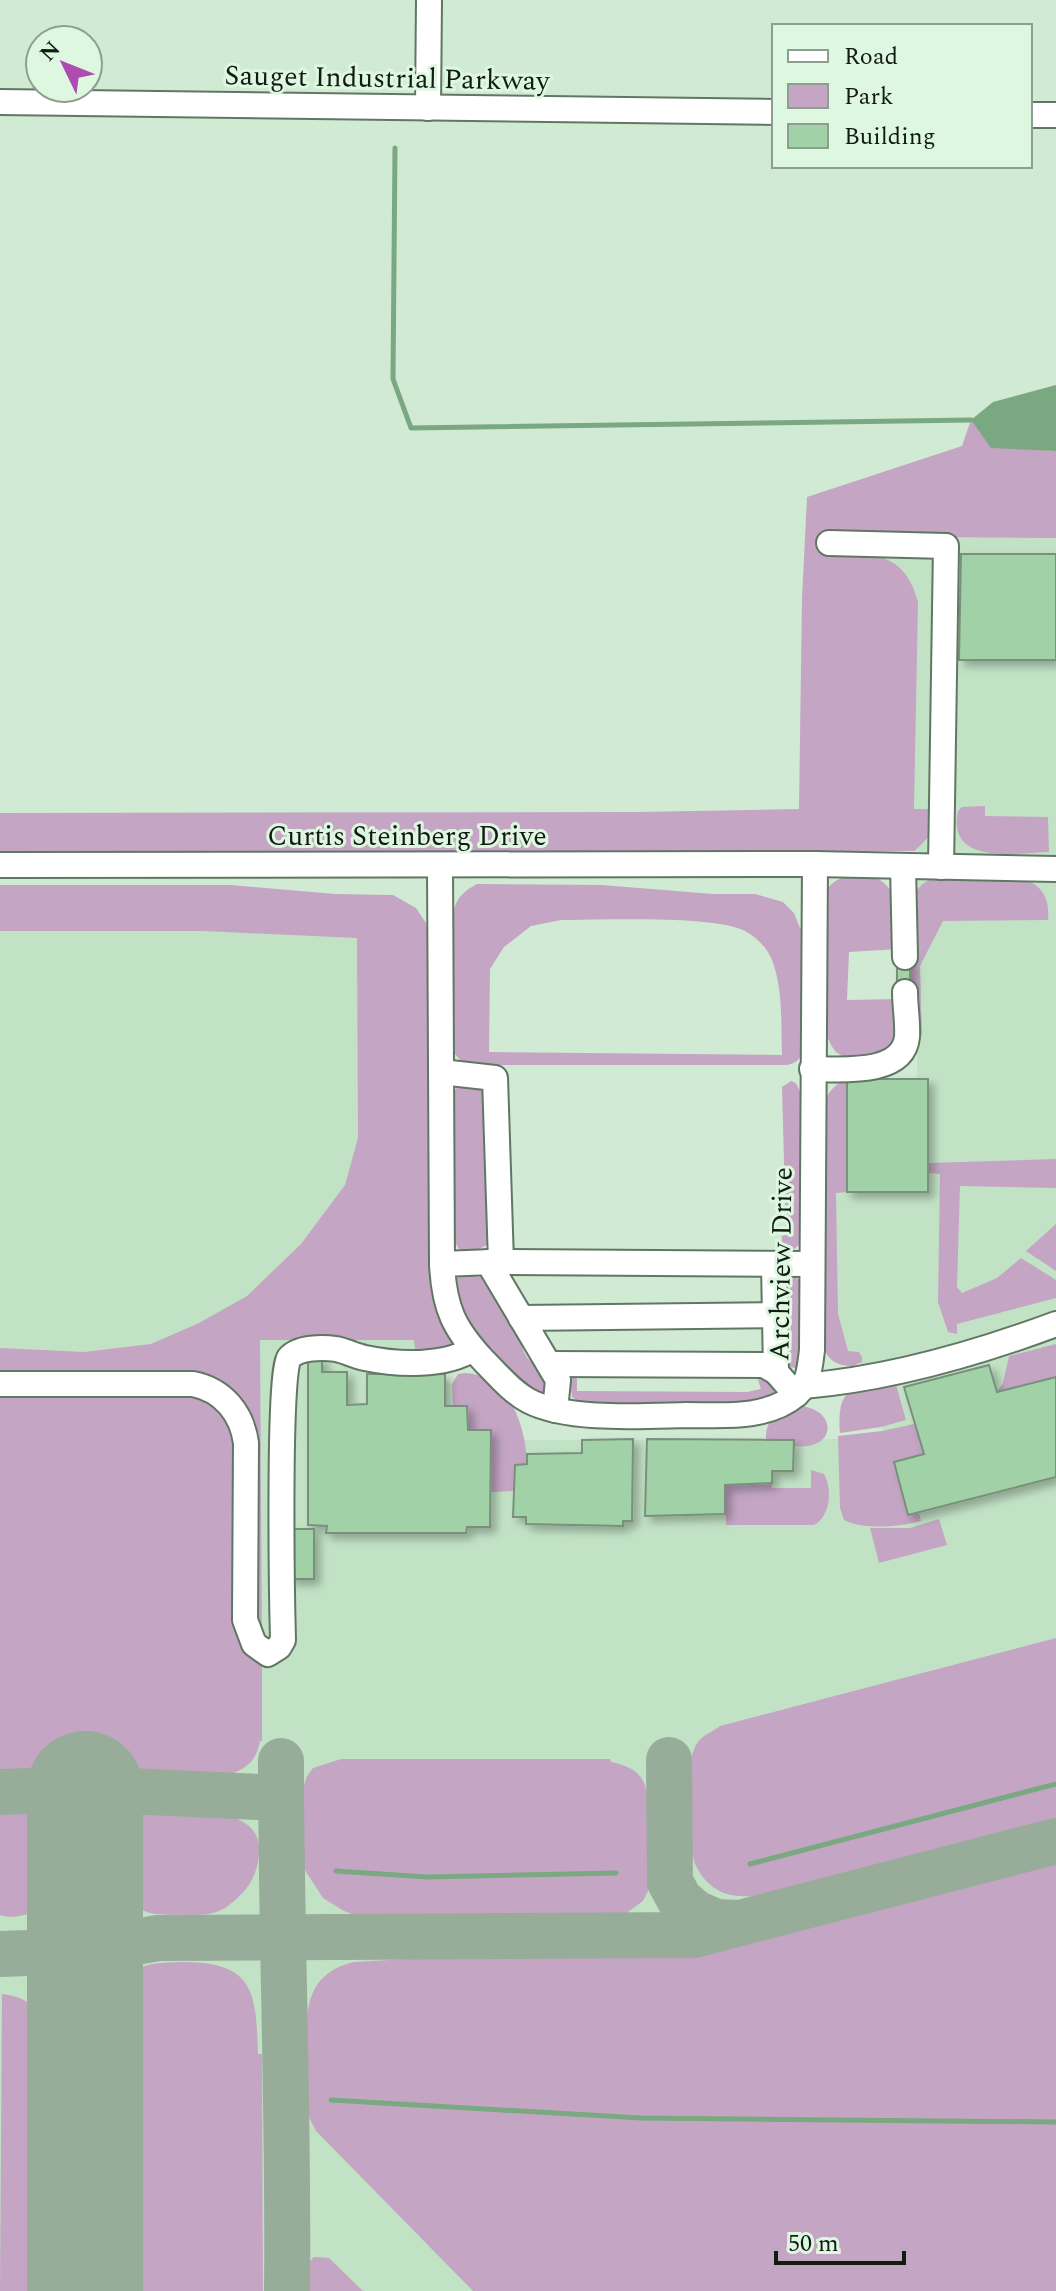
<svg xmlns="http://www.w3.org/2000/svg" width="1056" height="2291" font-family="Spectral,serif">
<defs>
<filter id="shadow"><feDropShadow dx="5.5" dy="5.5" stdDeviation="4" flood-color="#0004"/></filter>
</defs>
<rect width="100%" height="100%" fill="#d1ead3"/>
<!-- built -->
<path fill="#c2e2c5" d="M814,510L1056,514V2291H0V925L360,934L357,1339L415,1340L496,1440L866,1439L884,1434L860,1361L839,1364L831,1192H847V1079L917,1078L918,831L810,832Z"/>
<!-- green -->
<g fill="#c4a6c4" fill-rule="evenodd">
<path d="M971,420L991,447L1056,451V538L820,536L821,554C867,553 904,548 918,602L914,809H929L933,813V832L915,851L0,852V813L637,812L799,809L802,598L807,497L962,446Z"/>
<path d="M985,806V816L1048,817L1049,852C1017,853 946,866 958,811L962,807Z"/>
<path d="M867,874C903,885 897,917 899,949L849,952L847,1000L900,999L895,1039C881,1054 856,1067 836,1052C832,1048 829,1040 826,1035L827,889C838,876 850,875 867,874Z"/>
<path d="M1020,878C1042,884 1050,898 1048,920L943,921L920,966L922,1035H916L910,992L911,905C914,893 918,886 929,880Z"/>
<path d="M477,884L602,885L713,894H755L783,902L794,913L800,928H806L803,1051C800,1060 796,1063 787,1065H488L462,1062L450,1049V940H453C453,912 450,898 477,884ZM561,920C601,920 715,915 745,931C758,938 769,950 773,963C783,991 781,1025 782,1055L489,1052L490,969L504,947L531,926Z"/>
<path d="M0,885H231L335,894L393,895L416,908L426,923L429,940L455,1341L447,1349L415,1350L414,1340H260L262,1642L256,1635L231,1394L0,1377V1348L84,1352L151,1344L199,1323L247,1296L301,1244L345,1185L358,1138L357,938L203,931H0Z"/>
<path d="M847,1080V1192L836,1193L838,1314L848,1351L859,1352L862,1357V1362L853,1366C834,1366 825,1358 822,1339L824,1101C830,1091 835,1083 847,1080Z"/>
<path d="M791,1081L796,1083L802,1096L803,1238C798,1247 793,1253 781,1251L782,1236L786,1235L782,1087Z"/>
<path d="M468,1083L484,1086L492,1242L474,1252L459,1249L453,1239L451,1094L458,1087Z"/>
<path d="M1056,1159V1188L960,1186L957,1287L962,1293L997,1278L1021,1258L1056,1280V1298L957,1324V1334L948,1332L938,1302L940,1174L928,1173V1163Z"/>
<path d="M1056,1224V1271L1026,1251Z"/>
<path d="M464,1275L484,1277L521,1340C523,1366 543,1362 548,1390L542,1393C518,1387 467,1335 459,1311C456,1301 456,1290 454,1280Z"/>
<path d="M794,1275L802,1283L803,1338L799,1365L796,1368L790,1367L787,1360L791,1347L790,1282Z"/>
<path d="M1056,1344V1377L997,1392L1003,1383L1009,1356Z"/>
<path d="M465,1373C509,1375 526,1426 527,1464L515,1465L514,1491L490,1492L468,1430L467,1406H453L452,1384L458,1374Z"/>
<path d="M760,1376L777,1385L772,1395L766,1399L748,1403H580L572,1397L570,1380L574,1377L577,1379V1391L747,1392L761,1389L758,1380Z"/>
<path d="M895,1381L906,1420L881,1427L840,1433C837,1383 853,1390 895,1381Z"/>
<path d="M0,1391H173L212,1399L236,1429L239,1491L262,1662V1741H260C256,1763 245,1769 227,1776H0Z"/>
<path d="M799,1406C837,1408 839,1451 794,1446V1440H766C766,1414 778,1417 799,1406Z"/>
<path d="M914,1424L924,1454L894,1462L908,1515L919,1513L921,1521C901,1527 863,1530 844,1520L840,1508L838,1436L882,1431Z"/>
<path d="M811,1470L824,1474C833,1489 830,1517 814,1525H726L725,1485L772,1483V1488H811Z"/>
<path d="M939,1519L947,1545L879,1563L870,1528H910Z"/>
<path d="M1056,1638V1820L764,1898C749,1895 732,1899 716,1889C708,1884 700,1875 696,1866C685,1840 683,1770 696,1745C701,1735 713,1732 720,1726Z"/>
<path d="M341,1759H610L611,1762C634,1767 645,1774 648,1799L651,1800L650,1887L643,1901L621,1917H360L344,1911L323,1898L301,1864V1795L307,1776L313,1768Z"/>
<path d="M19,1807C24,1808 32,1808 37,1811C57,1823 59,1871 52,1892C48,1904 36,1912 24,1915C16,1917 8,1918 0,1915V1812Z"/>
<path d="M144,1814C180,1814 264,1801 259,1854C257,1877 247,1892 229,1905C217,1915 204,1915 188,1915C172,1914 155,1917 140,1909C112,1895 102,1856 120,1832C126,1823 137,1819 144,1814Z"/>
<path d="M1056,1861V2291H473L316,2131L301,2102V2054L305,2053C307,2011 304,1974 354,1962L443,1957L695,1955Z"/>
<path d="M181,1962C254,1962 256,1990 258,2054H262L263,2291H113V1993C133,1964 147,1963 181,1962Z"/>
<path d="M2,1994C39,1998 47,2021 54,2055V2291H0Z"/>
<path d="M314,2257L329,2258L363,2291H301V2270Z"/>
</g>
<!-- water -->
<path fill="#7aa880" d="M1056,385V451L991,448L971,420L993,402Z"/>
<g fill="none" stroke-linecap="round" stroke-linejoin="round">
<!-- stream -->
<g stroke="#7aa880" stroke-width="5">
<path d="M395,148L393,379L411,428L971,420"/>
<path d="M750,1864L1056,1784"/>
<path d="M336,1871L427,1877L616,1873"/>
<path d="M331,2100L641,2118L1056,2122"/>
</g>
<!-- taxiway -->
<g stroke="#98ac9a" stroke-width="46">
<path d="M669,1760L670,1882L680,1900L695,1913L716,1922L739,1923"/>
<path d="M281,1761C281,1938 289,2114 287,2291"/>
<path d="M0,1792L85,1789L281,1798"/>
<path d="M0,1954L85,1951L158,1938L694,1935L1056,1841"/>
</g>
<!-- runway -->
<path stroke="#98ac9a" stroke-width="116" d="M85,1789V2291"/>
</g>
<!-- building -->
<g fill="#a1d1a7" stroke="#79907c" stroke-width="2" filter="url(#shadow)">
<path d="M961,554H1056V660H959Z"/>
<path d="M910,957V992H897V958Z"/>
<rect x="847" y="1079" width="81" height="113"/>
<path d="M308,1358H322V1372H347V1405L367,1404V1374H445V1406H467L468,1430H491L490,1527H467L466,1533H326L327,1526L308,1525Z"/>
<path d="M989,1365L997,1392L1056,1377V1477L908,1515L894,1462L924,1454L904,1387Z"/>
<path d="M633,1439L632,1521H623V1526L526,1524V1517H513L515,1465L527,1464V1454L582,1453V1440Z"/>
<path d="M647,1439L794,1440L793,1471H772V1483L725,1485V1514L645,1516Z"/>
<rect x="289" y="1529" width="25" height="50"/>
</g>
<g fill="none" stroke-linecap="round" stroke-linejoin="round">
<defs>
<g id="minor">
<path d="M0,102L774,112"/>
<path d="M428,108L429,0"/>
<path d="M1030,115H1056"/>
<path d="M829,543L946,546L941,867"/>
<path d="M0,865L815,864L1056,869"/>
<path d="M440,865L442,1264C444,1308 454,1329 484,1361C498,1375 512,1392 529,1401C568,1421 642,1416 686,1415C722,1415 767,1420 797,1394C809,1383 810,1366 812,1350L815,864"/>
<path d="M903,866L905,957"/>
<path d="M812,1069C840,1069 903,1076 907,1037C908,1023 905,1006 905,992"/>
<path d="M441,1072L495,1078L501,1262"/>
<path d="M488,1262L558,1380L555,1410"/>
<path d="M442,1264L492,1262L812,1264"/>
<path d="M774,1264L776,1372"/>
<path d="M521,1318L775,1315"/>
<path d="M549,1364L764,1365L776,1372L796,1395"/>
<path d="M0,1384H193C223,1390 242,1413 246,1443L245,1620L254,1644L268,1654L279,1647L283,1640C282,1604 278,1373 289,1358C298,1347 323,1347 336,1349C346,1351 355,1356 365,1358C398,1365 444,1367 473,1349"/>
<path d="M804,1386C887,1379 978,1353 1056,1324"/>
</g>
</defs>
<!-- minor casing -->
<use href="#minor" stroke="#617763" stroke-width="28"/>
<!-- minor -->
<use href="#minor" stroke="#fff" stroke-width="24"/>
</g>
<g text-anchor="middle" stroke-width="6" stroke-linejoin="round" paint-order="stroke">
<!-- street labels -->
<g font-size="28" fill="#121b13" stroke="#def7e0">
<text transform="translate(387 77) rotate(1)" y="10">Sauget Industrial Parkway</text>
<text x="407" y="845">Curtis Steinberg Drive</text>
<text transform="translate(780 1264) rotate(-89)" y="10">Archview Drive</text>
</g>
</g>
<!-- legend -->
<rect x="772" y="24" width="260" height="144" fill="#def7e0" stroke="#8c9f8e" stroke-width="2"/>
<rect x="788" y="50" width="40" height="12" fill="#ffffff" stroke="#8c9f8e" stroke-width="2"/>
<text x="844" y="64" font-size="24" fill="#121b13">Road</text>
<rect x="788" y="84" width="40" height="24" fill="#c4a6c4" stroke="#8c9f8e" stroke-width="2"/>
<text x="844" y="104" font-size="24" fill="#121b13">Park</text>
<rect x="788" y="124" width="40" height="24" fill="#a1d1a7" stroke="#8c9f8e" stroke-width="2"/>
<text x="844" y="144" font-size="24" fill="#121b13">Building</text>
<!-- north arrow -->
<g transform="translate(64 64) rotate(313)"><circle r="38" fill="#def7e0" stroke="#8c9f8e" stroke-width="2"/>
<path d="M0-6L14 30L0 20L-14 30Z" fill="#ae4cb2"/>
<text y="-12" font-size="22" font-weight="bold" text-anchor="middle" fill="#121b13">N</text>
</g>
<!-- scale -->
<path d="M776 2251v12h128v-12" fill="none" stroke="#121b13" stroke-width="4"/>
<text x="788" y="2251" font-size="24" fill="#121b13" stroke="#def7e0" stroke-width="6" paint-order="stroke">50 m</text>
</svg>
